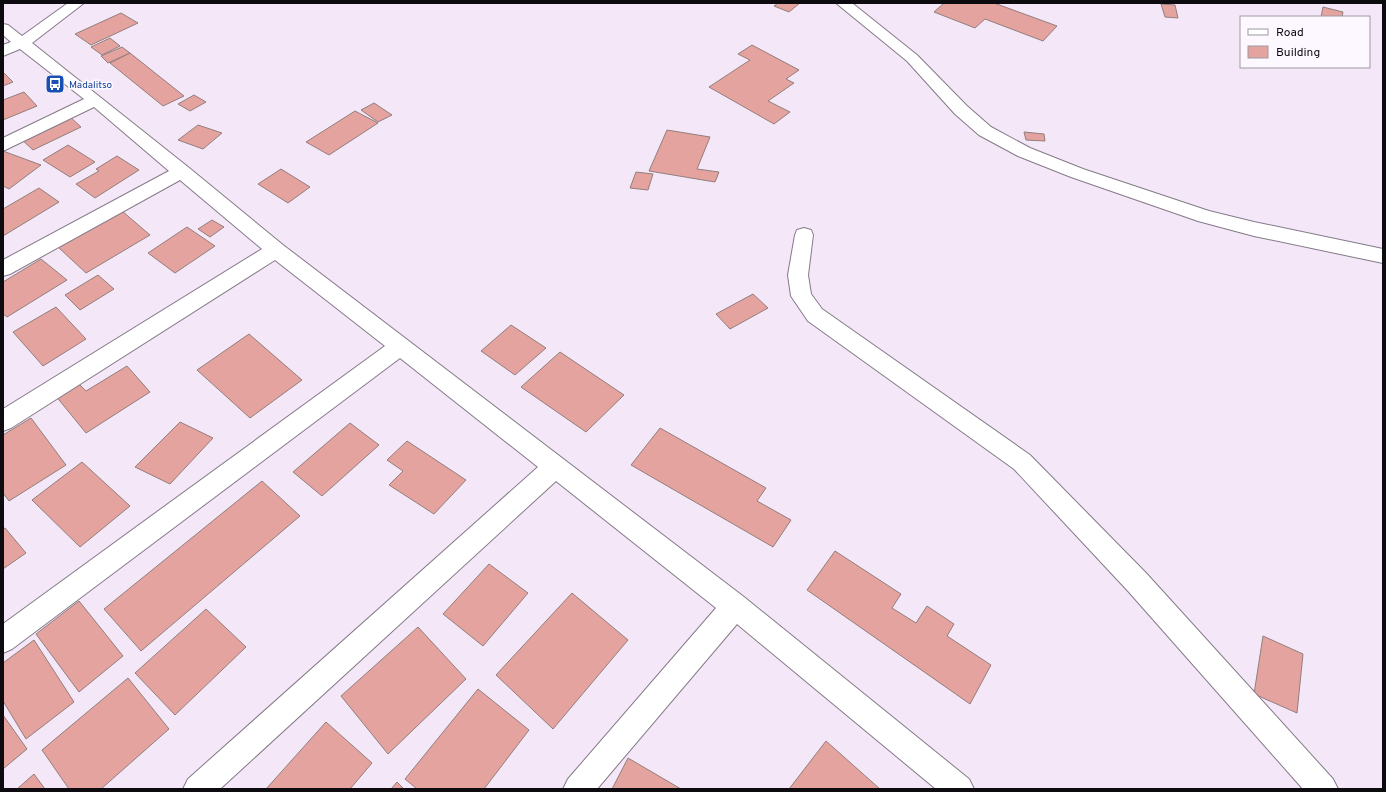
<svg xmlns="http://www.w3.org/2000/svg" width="1386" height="792" font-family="Overpass,sans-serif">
<rect width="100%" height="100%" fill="#f4e8f8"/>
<!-- building -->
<g fill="#e5a39f" stroke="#927e7d">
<path d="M778,3H800L789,12L774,6Z"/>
<path d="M944,3H994L1057,26L1043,41L985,19L975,28L934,12Z"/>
<path d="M1161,4L1175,5L1178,18L1165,17Z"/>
<path d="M1323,7L1343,12L1342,17H1321Z"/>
<path d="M121,13L138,23L91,45L75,34Z"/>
<path d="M110,38L120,46L102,55L91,47Z"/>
<path d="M752,45L799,70L786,79L794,83L768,101L790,112L774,124L709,87L750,60L738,54Z"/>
<path d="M122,47L130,53L108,63L101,56Z"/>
<path d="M130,53L184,96L163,106L110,63Z"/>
<path d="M3,72L13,82L3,86Z"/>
<path d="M24,92L37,106L3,120V100Z"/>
<path d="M194,95L206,102L190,111L178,104Z"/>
<path d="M374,103L392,115L378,122L361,110Z"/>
<path d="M355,111L378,123L329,155L306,142Z"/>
<path d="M68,115L81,127L33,150L20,138Z"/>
<path d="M198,125L222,133L203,149L178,140Z"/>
<path d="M667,130L710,137L697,169L719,172L715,182L649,171Z"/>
<path d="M1024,132L1044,134L1045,141L1026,140Z"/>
<path d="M68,145L95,162L70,177L43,160Z"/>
<path d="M3,151L41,165L9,189L3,186Z"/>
<path d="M117,156L139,170L95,198L76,184L99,171L96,169Z"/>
<path d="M281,169L310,187L288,203L258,184Z"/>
<path d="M636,172L653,174L648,190L630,188Z"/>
<path d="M39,188L59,202L3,236V209Z"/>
<path d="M122,211L150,235L86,273L58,247Z"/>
<path d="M212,220L224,227L210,237L198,229Z"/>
<path d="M187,227L215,246L175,273L148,253Z"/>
<path d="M41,259L67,280L7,317L3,314V282Z"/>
<path d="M98,275L114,289L80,310L65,295Z"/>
<path d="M753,294L768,308L730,329L716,314Z"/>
<path d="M56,307L86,339L43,366L13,332Z"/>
<path d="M511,325L546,348L515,375L481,351Z"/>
<path d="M249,334L302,380L250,418L197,370Z"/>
<path d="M560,352L624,395L586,432L521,387Z"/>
<path d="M127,366L150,392L86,433L55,395L77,382L86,391Z"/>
<path d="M31,418L66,465L9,501L3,493V435Z"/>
<path d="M180,422L213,438L170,484L135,467Z"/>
<path d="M350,423L379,445L322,496L293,472Z"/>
<path d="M660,428L766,488L757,501L791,520L773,547L631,465Z"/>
<path d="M407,441L466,480L434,514L389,485L403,471L387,460Z"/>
<path d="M82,462L130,506L80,547L32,500Z"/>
<path d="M262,481L300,516L141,651L104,609Z"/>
<path d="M5,528L26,553L3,569V529Z"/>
<path d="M835,551L901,594L892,608L916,623L927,606L954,624L947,636L991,665L970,704L807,590Z"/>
<path d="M489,564L528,593L483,646L443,614Z"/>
<path d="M572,593L628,640L553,729L496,675Z"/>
<path d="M79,601L123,656L79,692L36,634Z"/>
<path d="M206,609L246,647L175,715L135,673Z"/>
<path d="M418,627L466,679L388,754L341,696Z"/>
<path d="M1263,636L1303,654L1297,713L1254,694Z"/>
<path d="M34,640L74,702L26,739L3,701V663Z"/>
<path d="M128,678L169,729L101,789H69L42,750Z"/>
<path d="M478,689L529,730L484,789H417L405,779Z"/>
<path d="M3,715L27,749L3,769Z"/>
<path d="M326,722L372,763L350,789H266Z"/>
<path d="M826,741L880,789H789Z"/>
<path d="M628,758L681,789H612Z"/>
<path d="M34,774L45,789H17Z"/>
<path d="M397,782L404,789H391Z"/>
</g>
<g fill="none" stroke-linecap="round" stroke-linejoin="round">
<defs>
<g id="street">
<path d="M68,3H84L32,43L188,167L283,245L744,597L969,779L974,789H936L737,624L597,789H563L568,779L716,608L556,481L220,789H183L188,779L538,467L400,358L12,649L3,653V624L385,346L275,260L11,428L3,431V409L262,249L180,180L10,274L3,276V260L169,171L94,107L3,151V138L84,99L20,49L3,56V45L11,42L3,35V24L8,25L22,36Z"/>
<path d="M836,3H852L917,55L967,106L991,127L1030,148L1083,169L1209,211L1254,222L1383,249V263L1254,236L1198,221L1071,177L1018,156L979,135L955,114L907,61Z"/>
<path d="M804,228L811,230L813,235L808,275L811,294L822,309L1030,455L1146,573L1333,779L1338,789H1303L1128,591L1014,469L808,321L791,296L788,275L795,235L797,230Z"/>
</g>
</defs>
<!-- street casing -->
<use href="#street" stroke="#857a88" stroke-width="2"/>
<!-- street -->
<use href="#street" fill="#fff" fill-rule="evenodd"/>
</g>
<!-- icons -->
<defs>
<symbol id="bus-square" viewBox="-11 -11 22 22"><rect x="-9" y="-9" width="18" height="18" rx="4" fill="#1a4fb4" stroke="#fdf8ff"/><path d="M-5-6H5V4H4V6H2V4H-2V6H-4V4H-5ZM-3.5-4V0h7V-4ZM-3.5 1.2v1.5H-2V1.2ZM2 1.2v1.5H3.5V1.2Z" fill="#fff"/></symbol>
</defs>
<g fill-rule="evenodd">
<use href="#bus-square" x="44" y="73" width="22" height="22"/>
</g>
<g text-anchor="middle" stroke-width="3.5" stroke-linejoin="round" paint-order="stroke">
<!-- far-transit labels -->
<g font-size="10" fill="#164399" stroke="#fdf8ff" text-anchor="start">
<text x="69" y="88">Madalitso</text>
</g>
</g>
<!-- border -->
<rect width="1386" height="792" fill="none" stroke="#0e0b10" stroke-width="8"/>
<!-- legend -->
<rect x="1240" y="16" width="130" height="52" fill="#fdf8ff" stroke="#9d999f"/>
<rect x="1248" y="29" width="20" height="6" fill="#ffffff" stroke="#9d999f"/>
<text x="1276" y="36" font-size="12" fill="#0e0b10">Road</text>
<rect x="1248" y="46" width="20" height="12" fill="#e5a39f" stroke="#9d999f"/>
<text x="1276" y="56" font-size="12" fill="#0e0b10">Building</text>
</svg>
